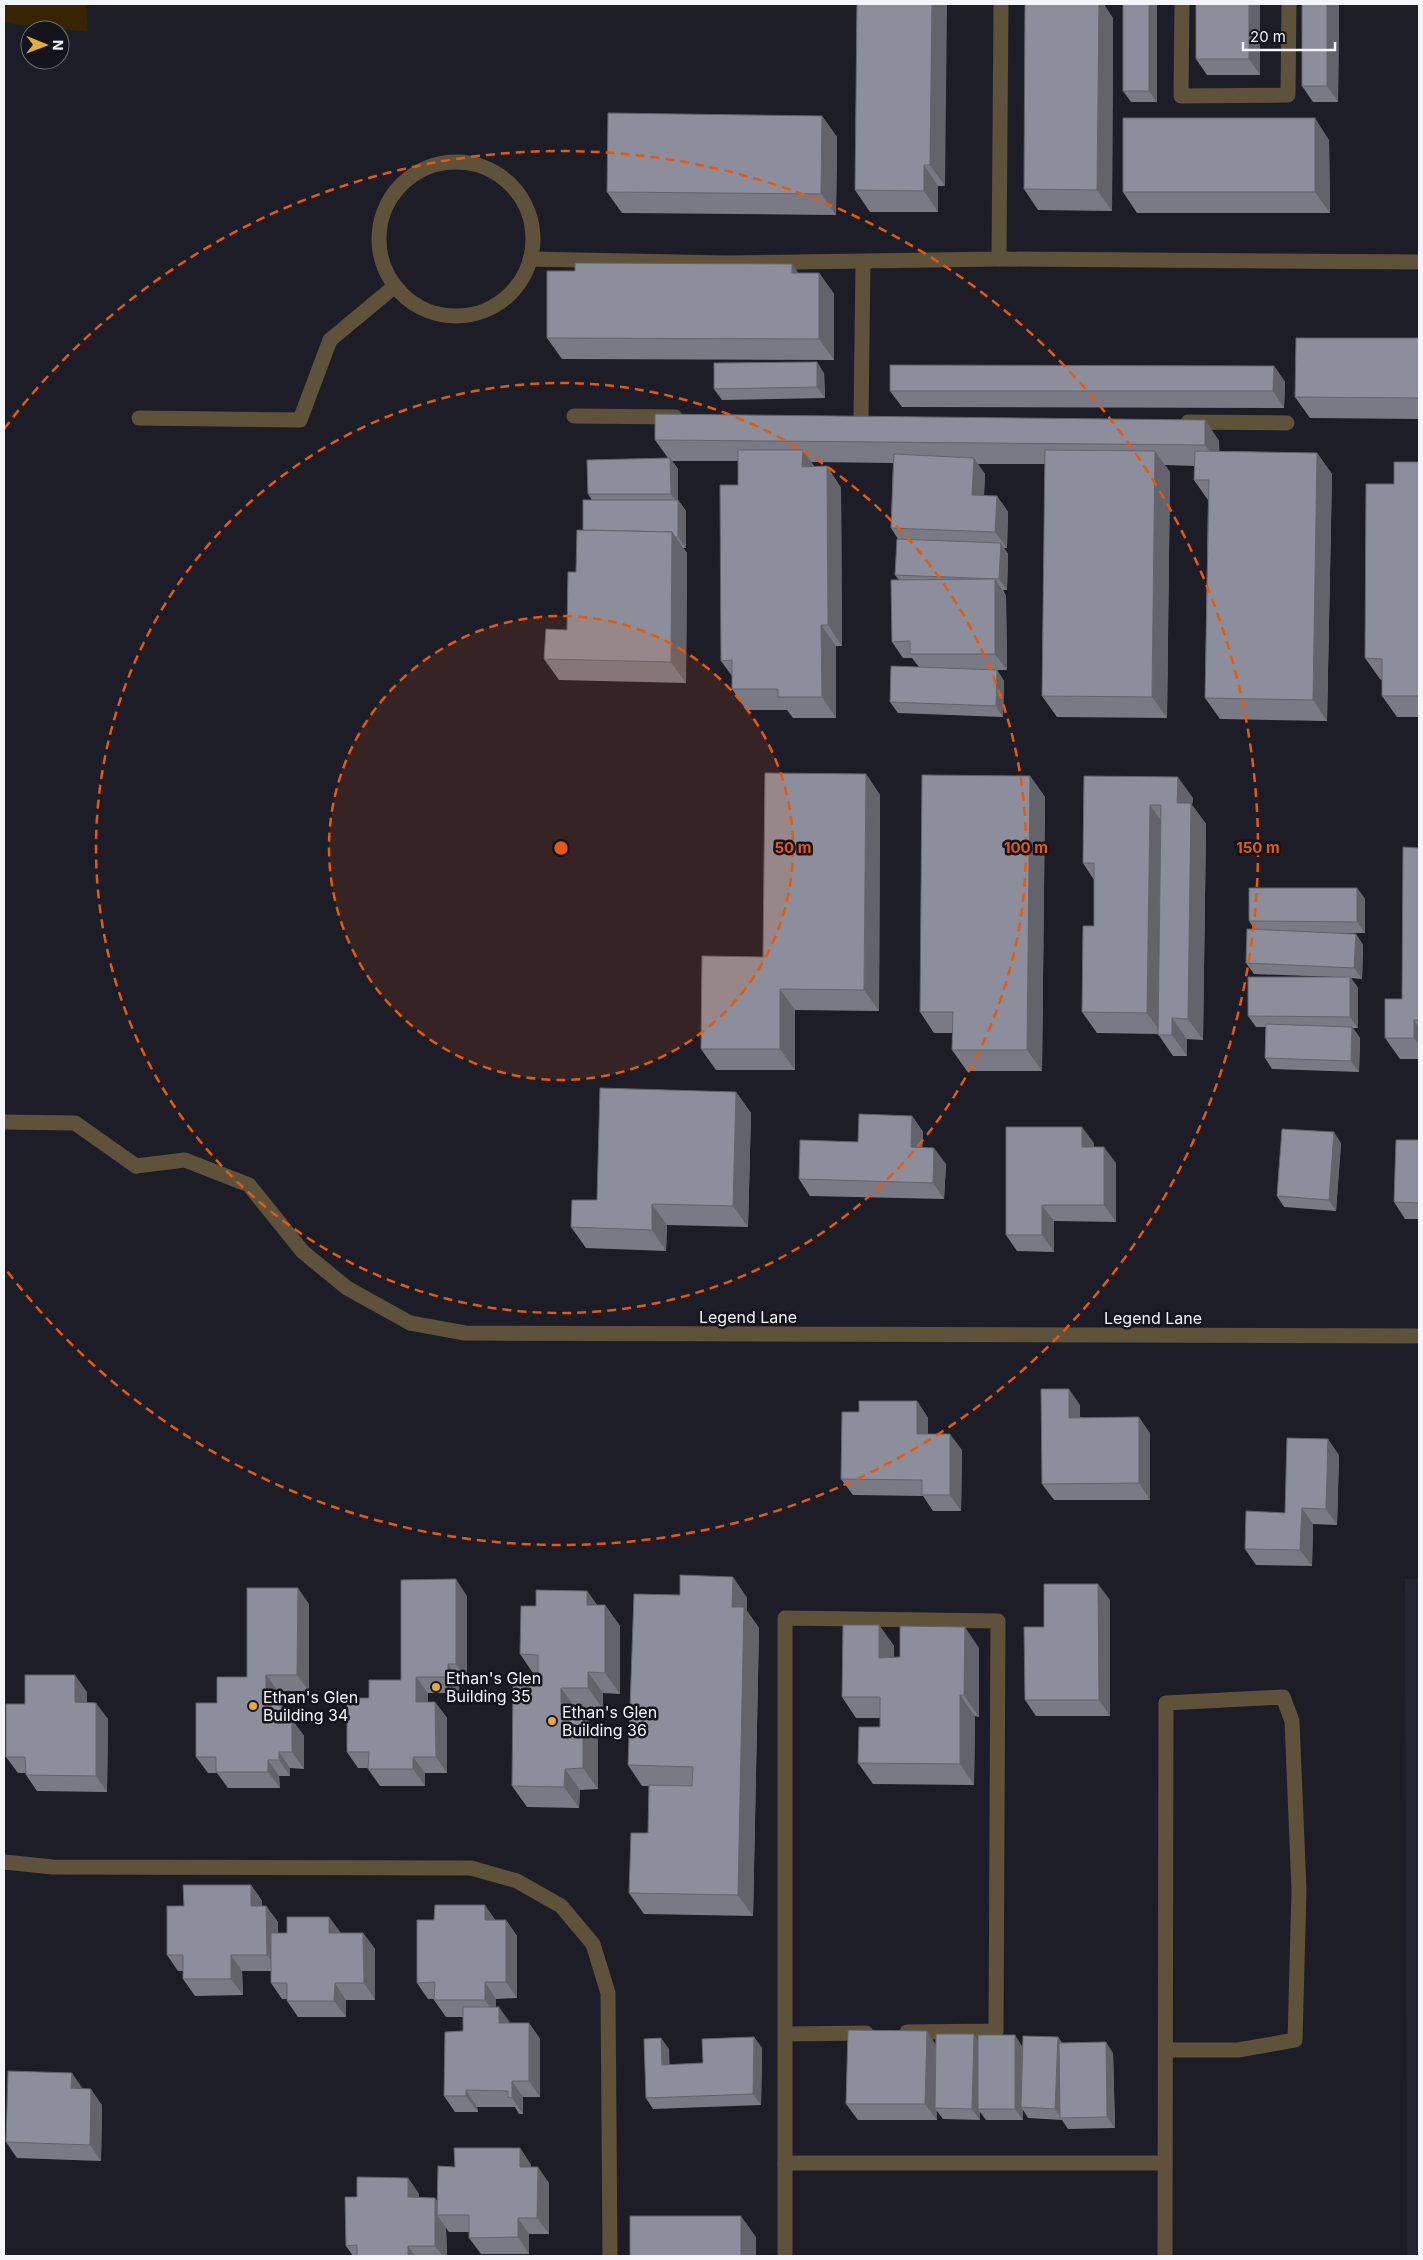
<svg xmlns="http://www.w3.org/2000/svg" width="1423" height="2260" font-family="Inter,sans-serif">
<rect width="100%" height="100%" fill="#1d1d27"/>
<!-- built -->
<path fill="#242434" d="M1405,1579H1419V2256H1407Z"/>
<!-- green -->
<path fill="#362500" d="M4,4H86L88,32L4,23Z"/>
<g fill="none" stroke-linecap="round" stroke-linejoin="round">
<!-- lane -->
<g stroke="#5e523a" stroke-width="15">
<path d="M1182,4L1181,96L1288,95L1289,4"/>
<circle cx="456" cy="239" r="77"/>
<path d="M530,259L726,263L999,259L1419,262"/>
<path d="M999,259L1001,4"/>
<path d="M574,416L675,417"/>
<path d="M139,418L300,420L330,340L395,286"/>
<path d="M861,419L863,262"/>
<path d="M1188,422L1287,423"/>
<path d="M4,1122L75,1123L136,1166"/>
<path d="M1166,2050H1238L1295,2040L1299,1890L1292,1721L1283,1697L1166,1703"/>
<path d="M785,2163H1165"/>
</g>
<!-- street -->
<g stroke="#5e523a" stroke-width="15">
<path d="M136,1166L185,1160L249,1185L303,1252L347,1288L410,1323L465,1333L1419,1336"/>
<path d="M4,1862L53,1867L471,1868L517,1881L561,1906L593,1944L608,1993L610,2256"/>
<path d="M786,2034L866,2033"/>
<path d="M785,2256V1618L998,1621L996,2031L907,2032"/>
<path d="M1165,2256L1166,1703"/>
</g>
</g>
<!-- wall -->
<g fill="#797a85">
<path d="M857,4L945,186H938V212H870L855,190Z"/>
<path d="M1123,4H1157V102H1131L1123,91Z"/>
<path d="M1260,4V75H1207L1196,59Z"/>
<path d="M1302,4H1339L1338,102H1313L1302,86Z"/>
<path d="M1113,18L1112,211L1038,210L1024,189Z"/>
<path d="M822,116L837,137L836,215L622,213L607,192Z"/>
<path d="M1329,140L1330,213H1137L1123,192Z"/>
<path d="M819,273L834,294V360L562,359L547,338Z"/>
<path d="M1419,338V419L1310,418L1295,397Z"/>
<path d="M1274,366L1285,382L1284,408L902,407L890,391Z"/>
<path d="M824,373L825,398L722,400L714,389Z"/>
<path d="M1205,420L1219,441V451L1317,453L1332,474L1327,721L1220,719L1205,698L1208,500L1194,480L1195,466L1165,465L1170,472L1167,718L1057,717L1042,696L1045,464H977L985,474L984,496H997L1008,512L1007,548H1004L1008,554L1007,590H1003L1006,596L1007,670H997L1004,681L1003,717L898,713L890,702L919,667L912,658H903L892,642L899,580L895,575L898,539L891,528L893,463L811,462L815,467L827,466L841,488L842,646H836V718H793L787,710H746L732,689V676L721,661L738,485V461H672L678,469V500L686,511V548H683L687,553L686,683L559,680L544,659L567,630L576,572L592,500L588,494L668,458L655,440Z"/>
<path d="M1419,462V717H1397L1382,696V680L1380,679L1365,658L1394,484Z"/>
<path d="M866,774L880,795L879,1011L795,1010V1070H716L701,1049L763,957Z"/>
<path d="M1030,776L1045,797L1042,1071H967L952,1050V1033H934L920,1012Z"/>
<path d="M1084,776L1193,798L1192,805L1206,824L1203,1040L1187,1039V1056H1173L1158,1034L1097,1033L1082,1012L1094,926V880L1083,863Z"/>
<path d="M1419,848V1059H1400L1385,1038L1402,999Z"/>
<path d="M1357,888L1365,899V933H1324L1356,934L1363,945L1362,979L1351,978L1358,988V1028H1353L1360,1038L1359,1072L1272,1069L1265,1058L1266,1027H1256L1248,1016L1335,977L1254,974L1246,963L1255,930L1249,921Z"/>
<path d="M736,1092L751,1113L748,1227L667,1225L666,1251L586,1248L571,1227Z"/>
<path d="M912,1116L923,1132L922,1147L946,1164L944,1199L810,1196L799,1179L858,1142Z"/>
<path d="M1419,1140V1219H1405L1394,1202Z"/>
<path d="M1094,1143V1147L1116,1163V1222L1054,1221V1252L1017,1251L1006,1235Z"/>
<path d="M1341,1143L1336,1211L1284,1207L1277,1196Z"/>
<path d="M917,1401L928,1418V1434L962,1450L961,1511H933L923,1496L853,1495L841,1479L859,1412Z"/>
<path d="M1080,1405V1417L1150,1433V1500H1054L1042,1484Z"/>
<path d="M1339,1455L1337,1525L1313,1524L1312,1566L1256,1565L1245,1549L1285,1513Z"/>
<path d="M733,1577L747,1598V1611L759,1628L753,1916L644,1914L629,1893L648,1833L649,1786H642L628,1765L680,1595Z"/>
<path d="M587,1591L597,1605H605L620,1626V1694L603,1693V1709H576V1713L598,1734V1789L580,1790L579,1808L527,1807L512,1786L538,1686V1676H535L520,1654L536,1606Z"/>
<path d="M467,1596V1680H459V1693H428V1702H435L447,1718V1773H425V1786H380L368,1769V1768H358L347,1752L369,1698L401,1680Z"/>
<path d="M1110,1600V1716H1036L1025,1700L1044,1627Z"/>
<path d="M309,1604V1691H278V1704L292,1720L304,1736V1769L290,1768V1776H279L280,1788H228L217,1773H208L196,1757L217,1703L247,1677Z"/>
<path d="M879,1625L894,1646V1658L900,1657L979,1648V1717L975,1716L974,1785L873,1784L858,1763L880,1727V1718H856L842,1697Z"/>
<path d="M87,1692V1703L108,1719L107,1792L37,1791L26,1775V1773H18L6,1757L25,1704Z"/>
<path d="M251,1885L262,1901V1906H266L278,1922V1933H287L329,1917L340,1933H363L375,1949V2000H346V2017H298L287,2001V1999H282L271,1983V1971H242L243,1995L195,1996L183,1979V1971H178L167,1955L184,1906Z"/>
<path d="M495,1920H506L517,1936V1998L496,1999V2007L510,2023H529L540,2039V2097H523V2114H519L515,2107H477L478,2112H455L444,2096L463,2031V2017H446L434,2000V1999H428L417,1983Z"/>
<path d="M754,2037L762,2048L761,2105L653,2109L646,2098L669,2049V2065L703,2063Z"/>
<path d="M1058,2037L1062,2043L1113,2053L1115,2128L1068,2129L1062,2120L1028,2118L1023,2110V2120H986L980,2112V2120L943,2119L937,2111V2120H858L846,2104L936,2045L978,2040L1022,2046Z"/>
<path d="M83,2089L102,2105L101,2161L17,2158L6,2142Z"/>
<path d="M520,2148L531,2165V2167L549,2183V2234H529V2254H481L469,2238V2232H449L446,2228L447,2256H353L346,2246L357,2197L408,2178L419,2194V2198H435L437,2201L455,2167Z"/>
</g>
<!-- shaded-wall -->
<g fill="#63636c">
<path d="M932,4H947L945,186L930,165Z"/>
<path d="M1099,4H1104L1113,18L1112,211L1097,190Z"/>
<path d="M1149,4H1157V102L1149,91Z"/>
<path d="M1249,4H1260V75L1249,59Z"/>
<path d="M1327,4H1339L1338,102L1327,86Z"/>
<path d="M822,116L837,137L836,215L821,194Z"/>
<path d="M1315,118L1329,140L1330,213L1315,192Z"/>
<path d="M924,165L938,186V212L924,191Z"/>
<path d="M792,264L807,285L792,273Z"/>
<path d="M819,273L834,294V360L819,339Z"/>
<path d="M817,362L824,373L825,398L817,387Z"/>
<path d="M1274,366L1285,382L1284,408L1273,391Z"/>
<path d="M1205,420L1219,441L1220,466L1205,445Z"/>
<path d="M803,450L817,471L802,467Z"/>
<path d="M1155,451L1170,472L1167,718L1152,697Z"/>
<path d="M1317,453L1332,474L1327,721L1313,700Z"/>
<path d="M670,458L678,469V500L686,511V548L678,537V504L671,494Z"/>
<path d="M974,458L985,474L983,512L972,495Z"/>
<path d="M827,466L841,488L842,646L828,625Z"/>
<path d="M997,496L1008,512L1007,548L995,532Z"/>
<path d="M672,532L687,553L686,683L671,662Z"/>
<path d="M1001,543L1008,554L1007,590L999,579Z"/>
<path d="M995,579L1006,596L1007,670L995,654Z"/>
<path d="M821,625L836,646V718L822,697Z"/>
<path d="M997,670L1004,681L1003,717L996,706Z"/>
<path d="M866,774L880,795L879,1011L864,990Z"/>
<path d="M1030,776L1045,797L1042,1071L1027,1050Z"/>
<path d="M1178,777L1193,798L1192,805L1206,824L1203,1040L1188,1019L1177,803Z"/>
<path d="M1150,805L1165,826L1162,1034L1147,1013Z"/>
<path d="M1357,888L1365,899V933L1357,922Z"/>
<path d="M1356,934L1363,945L1362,979L1354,968Z"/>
<path d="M1350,977L1358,988V1028L1350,1017Z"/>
<path d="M780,989L795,1010V1070L780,1049Z"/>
<path d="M1172,1018L1187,1039V1056L1172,1035Z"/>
<path d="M1414,1020L1419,1027V1045L1414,1038Z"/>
<path d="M1352,1027L1360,1038L1359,1072L1351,1061Z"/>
<path d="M736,1092L751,1113L748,1227L733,1206Z"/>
<path d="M912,1116L923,1132L922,1163L911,1147Z"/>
<path d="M1082,1127L1094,1143L1093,1163L1082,1147Z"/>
<path d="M1334,1132L1341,1143L1336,1211L1329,1200Z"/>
<path d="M1104,1147L1116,1163V1222L1104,1205Z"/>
<path d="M934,1148L946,1164L944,1199L933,1183Z"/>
<path d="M652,1204L667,1225L666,1251L652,1230Z"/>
<path d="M1042,1205L1054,1221V1252L1042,1235Z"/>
<path d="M1069,1389L1080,1405V1434L1069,1418Z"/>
<path d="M917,1401L928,1418V1450L917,1434Z"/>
<path d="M1139,1417L1150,1433V1500L1139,1483Z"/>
<path d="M950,1434L962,1450L961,1511L950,1495Z"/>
<path d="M1328,1439L1339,1455L1337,1525L1326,1509Z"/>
<path d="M1302,1508L1313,1524L1312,1566L1300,1550Z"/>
<path d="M733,1577L747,1598V1611L759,1628L753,1916L738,1895L732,1607Z"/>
<path d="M456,1579L467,1596V1680L456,1664Z"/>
<path d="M1098,1584L1110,1600V1716L1099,1700Z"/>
<path d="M298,1588L309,1604V1691L297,1675Z"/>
<path d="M587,1591L602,1612L587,1605Z"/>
<path d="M605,1605L620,1626V1694L605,1673Z"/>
<path d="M879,1625L894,1646L893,1679L879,1658Z"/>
<path d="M965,1627L979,1648V1717L964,1695Z"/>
<path d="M448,1664L459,1680V1693L448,1677Z"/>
<path d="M588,1672L603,1693V1709L588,1688Z"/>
<path d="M75,1675L87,1692V1718L75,1702Z"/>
<path d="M266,1675L278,1691L277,1720L266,1704Z"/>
<path d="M416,1677L428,1693V1718L416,1702Z"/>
<path d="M561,1688L576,1709V1734L561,1713Z"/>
<path d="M960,1695L975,1716L974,1785L960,1764Z"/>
<path d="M435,1702L447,1718V1773L436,1757Z"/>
<path d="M96,1703L108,1719L107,1792L96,1776Z"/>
<path d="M281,1704L304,1736V1769L292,1752L281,1719Z"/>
<path d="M583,1713L598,1734V1789L583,1768Z"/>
<path d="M279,1752L290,1768V1776L279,1760Z"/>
<path d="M413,1757L425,1773V1786L413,1769Z"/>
<path d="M268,1760L279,1776L280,1788L268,1772Z"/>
<path d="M565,1769L580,1790L579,1808L564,1787Z"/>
<path d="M251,1885L262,1901V1922L251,1906Z"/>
<path d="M485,1905L496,1921L485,1920Z"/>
<path d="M266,1906L278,1922V1971L267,1955Z"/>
<path d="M329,1917L341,1933H329Z"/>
<path d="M506,1920L517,1936V1998L506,1982Z"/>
<path d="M363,1933L375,1949V2000L364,1983Z"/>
<path d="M231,1955L242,1971L243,1995L231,1979Z"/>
<path d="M485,1982L496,1999V2017L485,2000Z"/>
<path d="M335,1983L346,2000V2017L334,2001Z"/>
<path d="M499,2007L511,2024L499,2023Z"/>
<path d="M529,2023L540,2039V2097L529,2081Z"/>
<path d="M927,2031L938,2048L935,2108L937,2111V2120L925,2104Z"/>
<path d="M974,2034L981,2045L978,2109L980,2112V2120L972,2109Z"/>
<path d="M1015,2035L1022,2046L1021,2107L1023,2110V2120L1015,2109Z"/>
<path d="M754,2037L762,2048L761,2105L753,2094Z"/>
<path d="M1058,2037L1066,2048L1061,2118L1055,2109Z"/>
<path d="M661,2038L669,2049L670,2076L662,2065Z"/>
<path d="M1106,2042L1113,2053L1115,2128L1107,2117Z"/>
<path d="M72,2073L83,2089L71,2088Z"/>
<path d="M512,2081L523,2097V2114L512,2098Z"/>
<path d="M91,2089L102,2105L101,2161L90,2145Z"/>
<path d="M466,2090L477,2107L478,2112L466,2096Z"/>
<path d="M520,2148L531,2165V2183L520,2167Z"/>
<path d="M538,2167L549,2183V2234L537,2218Z"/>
<path d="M408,2178L419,2194V2213L408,2197Z"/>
<path d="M435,2198L446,2214L437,2215L446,2228L447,2256H443L435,2246Z"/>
<path d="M741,2216L756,2237V2256H741Z"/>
<path d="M518,2218L529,2234V2254L518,2237Z"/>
<path d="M408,2246L415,2256H408Z"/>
</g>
<!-- building -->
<g fill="#8d8e9b" stroke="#63636c">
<path d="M857,4H932L930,165H924V191L855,190Z"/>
<path d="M1025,4H1099L1097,190L1024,189Z"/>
<rect x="1123" y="4" width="26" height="87"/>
<rect x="1196" y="4" width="53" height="55"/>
<rect x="1302" y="4" width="25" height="82"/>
<path d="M608,113L822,116L821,194L607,192Z"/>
<rect x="1123" y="118" width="192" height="74"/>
<path d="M575,263L792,264V273H819V339L547,338V271H575Z"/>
<path d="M1296,338H1419V398L1295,397Z"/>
<path d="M817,362V387L714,389V363Z"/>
<path d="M890,365L1274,366L1273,391H890Z"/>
<path d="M655,414L1205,420V445L655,440Z"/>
<path d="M738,450H803L802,467L827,466L828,625H821L822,697H778V689H732V660L721,661L720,485H738Z"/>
<path d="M1045,450L1155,451L1152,697L1042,696Z"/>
<path d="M1195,451L1317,453L1313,700L1205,698L1209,480H1194Z"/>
<path d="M894,454L974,458L972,495L997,496L995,532L891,528Z"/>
<path d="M670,458L671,494H588L587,460Z"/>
<path d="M1394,462H1419V696H1382V659L1365,658L1366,484H1394Z"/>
<path d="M583,500H678V537H675L672,532L583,530Z"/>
<path d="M577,530L672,532L671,662L544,659L546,629L567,630L568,572H576Z"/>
<path d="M897,539L1001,543L999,579L895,575Z"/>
<path d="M995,579V654H910V641L892,642L891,580Z"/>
<path d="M891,666L997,670L996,706L890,702Z"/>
<path d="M765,773L866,774L864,990L780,989V1049H701L702,956L763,957Z"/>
<path d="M922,775L1030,776L1027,1050H952L953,1012H920Z"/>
<path d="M1084,776L1178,777L1177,803H1191L1188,1019L1172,1018V1035H1158L1161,805H1150L1147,1013L1082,1012L1083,926H1094V863H1083Z"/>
<path d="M1403,847L1419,848V1020H1414V1038H1385V999H1402Z"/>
<path d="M1249,888H1357V922L1249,921Z"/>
<path d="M1247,929L1356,934L1354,968L1246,963Z"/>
<path d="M1248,977H1350V1017L1248,1016Z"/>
<path d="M1266,1024L1352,1027L1351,1061L1265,1058Z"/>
<path d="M600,1088L736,1092L733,1206L652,1204V1230L571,1227L572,1200H597Z"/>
<path d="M859,1114L912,1116L911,1147L934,1148L933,1183L799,1179L800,1140L858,1142Z"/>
<path d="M1006,1127H1082V1147H1104V1205H1042V1235H1006Z"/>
<path d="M1282,1129L1334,1132L1329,1200L1277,1196Z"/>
<path d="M1396,1140H1419V1203L1394,1202Z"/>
<path d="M1041,1389H1069V1418L1139,1417V1483L1042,1484Z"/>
<path d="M859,1401H917V1434H950V1495H922V1480L841,1479L842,1412H859Z"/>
<path d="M1287,1438L1328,1439L1326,1509L1302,1508L1300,1550L1245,1549L1246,1511L1285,1513Z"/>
<path d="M680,1575L733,1577L732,1607H744L738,1895L629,1893L631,1833H648L649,1785L692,1786L693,1767L628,1765L634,1594L680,1595Z"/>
<path d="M456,1579V1664H448V1677H416V1702H435L436,1757H413V1769H368L369,1752H347V1698H369V1680H401V1580Z"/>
<path d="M1044,1584H1098L1099,1700H1025L1024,1627H1044Z"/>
<path d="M247,1588H298L297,1675H266V1704H281V1719L292,1720V1752H279V1760H268V1772H216V1757H196V1703H217V1677H247Z"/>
<path d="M536,1590L587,1591V1605H605V1673L588,1672V1688H561V1713H583V1768L565,1769L564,1787L512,1786L513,1686H538V1655L520,1654L521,1606H536Z"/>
<path d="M843,1625H879V1658L900,1657V1626L965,1627L964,1695H960V1764L858,1763L859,1727H880V1697H842Z"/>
<path d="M25,1675H75V1702L96,1703V1776L26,1775L25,1757H6V1704H25Z"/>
<path d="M183,1885H251V1906H266L267,1955H231V1979H183V1955H167V1906H184Z"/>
<path d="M435,1905H485V1920H506V1982H485V2000H434L435,1982L417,1983V1920H434Z"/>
<path d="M287,1917H329V1933H363L364,1983H335L334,2001H287V1983H271V1933H287Z"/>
<path d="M463,2007H499V2023H529V2081H512V2098L508,2097V2091L466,2090V2096H444L445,2032L463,2031Z"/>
<path d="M848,2030L927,2031L925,2104H846Z"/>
<path d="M936,2034H974L972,2109L935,2108Z"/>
<rect x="978" y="2035" width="37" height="74"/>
<path d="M1023,2036L1058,2037L1055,2109L1021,2107Z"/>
<path d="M754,2037L753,2094L646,2098L644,2039L661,2038L662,2065L703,2063L702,2039Z"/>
<path d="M1106,2042L1107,2117L1060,2118L1059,2043Z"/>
<path d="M8,2071L72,2073L71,2088L91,2089L90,2145L6,2142Z"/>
<path d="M454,2148H520V2167H538L537,2218H518V2237L469,2238V2215H437L438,2166L455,2167Z"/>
<path d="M357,2177L408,2178V2197L435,2198V2246H408V2256H357V2245L346,2246L345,2197H357Z"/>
<rect x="630" y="2216" width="111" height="40"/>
</g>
<!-- distance rings -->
<circle cx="561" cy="848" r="232" fill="#e8590c" fill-opacity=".12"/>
<g fill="none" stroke="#e8590c" stroke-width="2.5" stroke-dasharray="9 6">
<circle cx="561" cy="848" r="232"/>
<circle cx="561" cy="848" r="465"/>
<path d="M4 429A697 697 0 1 1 4 1267"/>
</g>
<!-- markers -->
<g fill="#e4ae35" stroke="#14141d" stroke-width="2">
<circle cx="436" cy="1687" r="5"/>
<circle cx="253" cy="1706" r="5"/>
<circle cx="552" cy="1721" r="5"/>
</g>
<g text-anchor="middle" stroke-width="5" stroke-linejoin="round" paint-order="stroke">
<!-- street labels -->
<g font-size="16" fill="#f4f4fb" stroke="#14141d">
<text x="748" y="1323">Legend Lane</text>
<text x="1153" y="1324">Legend Lane</text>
</g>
<!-- poi labels -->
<g font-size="16" fill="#f4f4fb" stroke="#14141d" text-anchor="start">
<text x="446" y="1684">Ethan's Glen<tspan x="446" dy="18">Building 35</tspan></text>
<text x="263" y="1703">Ethan's Glen<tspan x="263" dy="18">Building 34</tspan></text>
<text x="562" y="1718">Ethan's Glen<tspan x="562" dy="18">Building 36</tspan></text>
</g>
</g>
<circle cx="561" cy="848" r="8" fill="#e8590c" stroke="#14141d" stroke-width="2.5"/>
<g font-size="15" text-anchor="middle" font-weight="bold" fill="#e8590c" stroke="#14141d" stroke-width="5" stroke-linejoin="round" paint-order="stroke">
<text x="793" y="853">50 m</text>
<text x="1026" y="853">100 m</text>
<text x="1258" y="853">150 m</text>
</g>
<!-- border -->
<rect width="1423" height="2260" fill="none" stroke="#f4f4fb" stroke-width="10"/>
<!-- north arrow -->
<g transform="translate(45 45) rotate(91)"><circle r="24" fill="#14141d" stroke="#6e6e76"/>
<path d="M0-4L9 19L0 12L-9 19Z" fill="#e4ae35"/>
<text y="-8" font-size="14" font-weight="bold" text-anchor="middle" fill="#f4f4fb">N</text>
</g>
<!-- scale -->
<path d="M1243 42v8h92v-8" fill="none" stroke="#f4f4fb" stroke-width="2.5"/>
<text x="1250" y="42" font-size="15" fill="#f4f4fb" stroke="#14141d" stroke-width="4" paint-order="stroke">20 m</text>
</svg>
